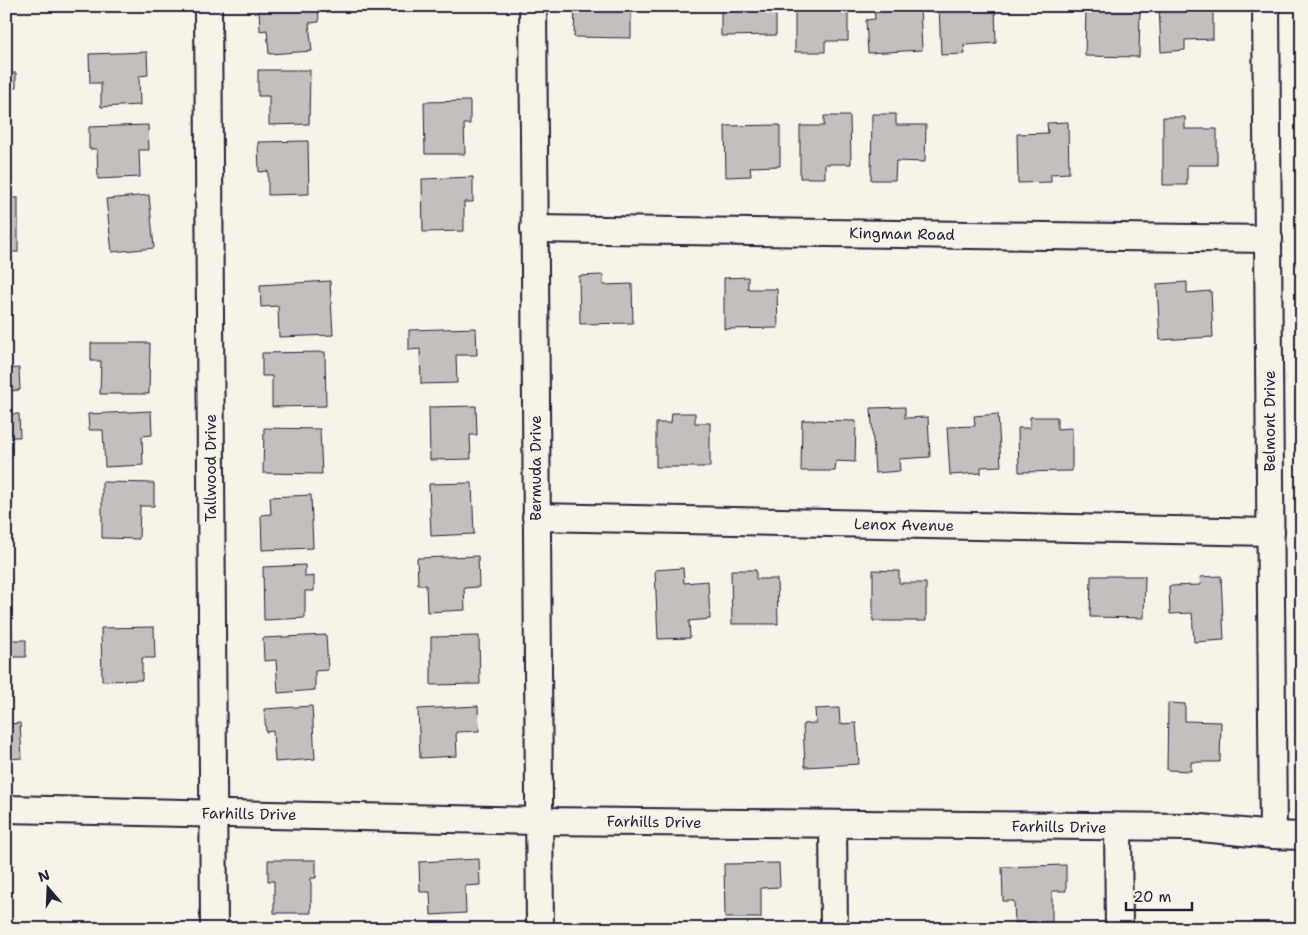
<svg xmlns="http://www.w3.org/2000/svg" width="1308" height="935" font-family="'Shantell Sans',sans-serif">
<rect width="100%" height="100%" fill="#f7f3e8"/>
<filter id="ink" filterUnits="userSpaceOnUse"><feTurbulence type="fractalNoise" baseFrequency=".02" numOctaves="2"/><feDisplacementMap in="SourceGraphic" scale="10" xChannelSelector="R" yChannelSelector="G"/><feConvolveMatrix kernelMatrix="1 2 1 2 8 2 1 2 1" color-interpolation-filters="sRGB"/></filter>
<g filter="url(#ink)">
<!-- building -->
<g fill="#c2bfbd" stroke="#22223b">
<path d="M259,6H318L319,22L309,23L312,51L269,54L267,30L260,31Z"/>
<path d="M575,6H631V38L574,37Z"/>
<path d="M721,6H776V35L721,36Z"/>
<path d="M795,6H821V10L848,9V41H825V52H795Z"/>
<path d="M874,6H920L922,50L868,53L866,20L875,19Z"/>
<path d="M939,6H995L996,43L964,45L965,54L941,55Z"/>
<path d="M1086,6L1140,8L1139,57L1085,56Z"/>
<path d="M1159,6H1213V39L1185,40V50L1161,52Z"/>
<path d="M147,52L148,75L139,76L140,105L101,107V83H90L89,54Z"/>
<path d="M7,55V73H16V88L7,89L6,108Z"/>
<path d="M258,70H310L309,124L269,125V96H258Z"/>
<path d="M470,101V124H464L465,154H425L424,102Z"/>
<path d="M872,114H896V125H926L925,162L896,161L895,180H871Z"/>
<path d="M824,116H850L851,164H825V178H800V126H824Z"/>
<path d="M1163,117H1185V129H1217V165H1187V185H1163Z"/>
<path d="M1068,122L1069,173L1051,174V182L1018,183L1017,134L1048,133L1047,123Z"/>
<path d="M148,125L149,150H139L140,177L98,179L97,149H89V127Z"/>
<path d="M780,125V166L750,167L751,176L726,177L725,126Z"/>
<path d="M308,141L309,194L268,195V171L259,172L258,142Z"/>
<path d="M473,177V202H464V231L423,232L422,179Z"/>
<path d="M149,195L154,248L112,252L106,199Z"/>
<rect x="6" y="198" width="12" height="54"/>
<path d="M603,275V285L632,284L633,323L580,324L579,276Z"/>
<path d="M748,277V289H777L778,328L724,329V278Z"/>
<path d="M330,281L333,335L279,337L278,306L261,307L260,285Z"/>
<path d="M1187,282V293L1211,291L1213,337L1160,340L1157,284Z"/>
<path d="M476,328L477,355H456L457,383L421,384L420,349L409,350V330Z"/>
<path d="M6,343L8,369L19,368L20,390L6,391Z"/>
<path d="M91,343H150L149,394H100L101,361H91Z"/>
<path d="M325,352L326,406L272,407V376H262V353Z"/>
<path d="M476,406L477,435H470L471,459L430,460L429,407Z"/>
<path d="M905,407V418L928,417L930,457L899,459L900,471L875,473L871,408Z"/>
<path d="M151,411L152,435L142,436L143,465L105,467L103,430H89L88,414Z"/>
<path d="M672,413H695V423H710V467H656V423H671Z"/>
<path d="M6,414H19L20,437H7L8,467H6Z"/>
<path d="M998,414L1001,466L981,467V473L950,475L947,427L975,426L974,416Z"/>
<path d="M1030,417H1057V429L1072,428V471L1019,472L1018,428H1030Z"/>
<path d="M802,420L856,421L855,462L836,461L835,471H801Z"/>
<path d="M264,428L320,429L322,474L263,473Z"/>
<path d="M102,482L154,483V506H140L139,539L102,538Z"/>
<path d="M472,483L474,534L431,536L429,484Z"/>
<path d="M10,485L11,537H6V486Z"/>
<path d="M311,495L313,548L262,550L261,515L271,514L270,497Z"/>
<path d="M478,556L479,587L464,588L465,610L427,612L426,585H418L417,558Z"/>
<path d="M305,565V577L314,576V591H305V618L264,620L263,567Z"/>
<path d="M683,568L684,583L708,581L710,619L689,621L690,638L658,639L655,570Z"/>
<path d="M731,570H756V579H777L778,624H732Z"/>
<path d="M873,570L899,571V583H926V621H873Z"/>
<path d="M1091,576H1145L1144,618L1090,617Z"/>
<path d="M1221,576L1224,640L1194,642L1192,613L1170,614L1169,586L1201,585L1200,577Z"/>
<path d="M6,627H12V640H26V657H12V683H6Z"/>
<path d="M154,627L155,658H142V680L102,681L101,628Z"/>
<path d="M326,635L328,670L315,671V690L278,693L276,660L264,661L263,638Z"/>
<path d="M479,636L480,684L431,685V637Z"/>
<path d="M1168,703L1185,704V721L1221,722L1220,762H1191V771L1167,770Z"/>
<path d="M312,706L315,759L275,762L273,731L266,732L264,709Z"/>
<path d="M478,706L479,731L456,732L457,756L420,758L418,709Z"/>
<path d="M839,708L840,724L856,723L859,764L805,767L803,724L816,723L815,709Z"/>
<path d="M6,711H9L10,724L20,723L22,758L6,759Z"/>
<path d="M479,859L480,885L465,886L466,913L431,915L430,892H420L419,862Z"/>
<path d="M268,860H316V878H311V913H274V881H268Z"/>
<path d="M779,863L780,887L761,888V918H725L724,864Z"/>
<path d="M1066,865V891H1052V922L1015,923L1014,901H1003L1002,867Z"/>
</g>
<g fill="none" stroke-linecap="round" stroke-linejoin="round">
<defs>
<g id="street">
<path d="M208,6L214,929"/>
<path d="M533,6L540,929"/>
<path d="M1266,6L1273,835"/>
<path d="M534,229L1269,239"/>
<path d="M536,517L1271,532"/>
<path d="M6,809L538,821L1191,827L1273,835L1302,836"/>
<path d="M833,824L834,929"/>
<path d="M1118,827L1119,929"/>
</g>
</defs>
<!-- street casing -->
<use href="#street" stroke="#22223b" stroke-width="30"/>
<!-- street -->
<use href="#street" stroke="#f7f3e8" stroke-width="26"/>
</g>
</g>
<g text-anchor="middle" stroke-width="5" stroke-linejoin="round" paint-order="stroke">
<!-- street labels -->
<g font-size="15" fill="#22223b" stroke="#f7f3e8">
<text transform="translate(902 234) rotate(1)" y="5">Kingman Road</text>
<text transform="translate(1270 421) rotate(-90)" y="5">Belmont Drive</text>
<text transform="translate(211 468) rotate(-90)" y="5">Tallwood Drive</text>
<text transform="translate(536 468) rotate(-90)" y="5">Bermuda Drive</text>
<text transform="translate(904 525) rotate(1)" y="5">Lenox Avenue</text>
<text transform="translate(249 814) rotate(1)" y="5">Farhills Drive</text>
<text transform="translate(654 822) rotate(1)" y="5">Farhills Drive</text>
<text transform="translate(1059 827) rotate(1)" y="5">Farhills Drive</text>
</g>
</g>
<!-- margin -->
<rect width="1308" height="935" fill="none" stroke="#f7f3e8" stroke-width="25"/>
<rect x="12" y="12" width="1283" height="910" fill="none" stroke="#22223b" stroke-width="2" filter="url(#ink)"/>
<!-- north arrow -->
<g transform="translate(48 888) rotate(341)" stroke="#f7f3e8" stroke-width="4" paint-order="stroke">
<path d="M0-4L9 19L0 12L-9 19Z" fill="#22223b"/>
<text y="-8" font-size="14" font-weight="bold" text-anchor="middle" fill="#22223b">N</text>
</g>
<!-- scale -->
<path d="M1126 902v8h66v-8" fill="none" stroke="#22223b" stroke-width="2.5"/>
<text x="1133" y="902" font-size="15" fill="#22223b" stroke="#f7f3e8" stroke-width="4" paint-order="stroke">20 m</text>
</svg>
